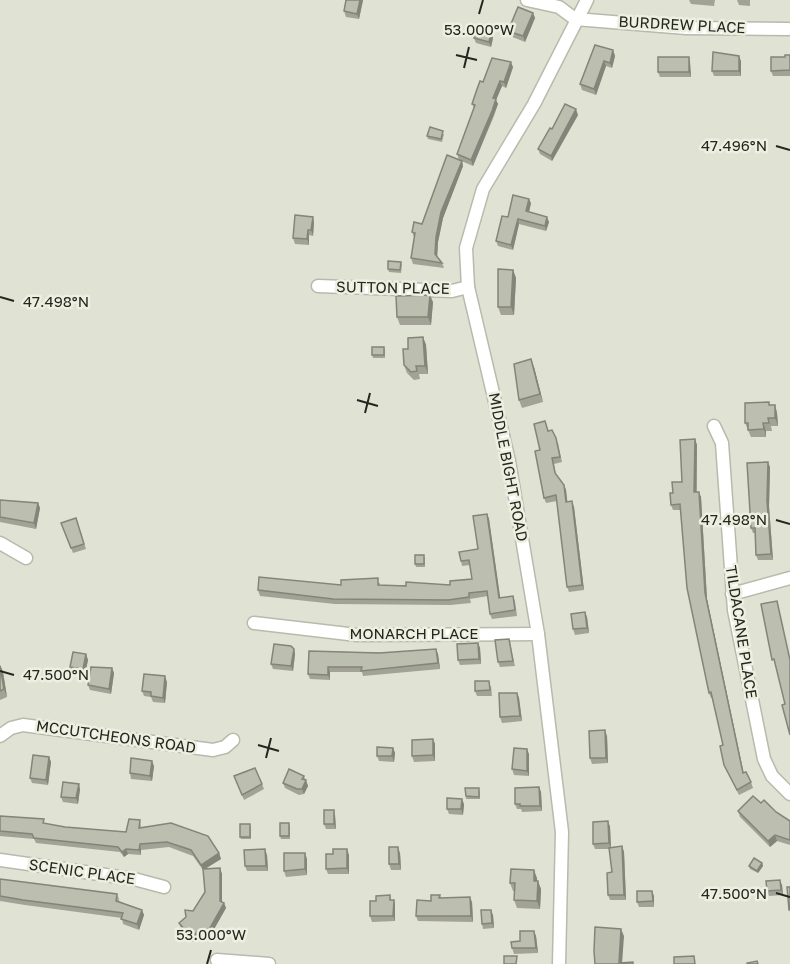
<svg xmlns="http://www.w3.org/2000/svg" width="790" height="964" font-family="'Golos Text',sans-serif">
<rect width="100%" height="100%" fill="#e0e2d3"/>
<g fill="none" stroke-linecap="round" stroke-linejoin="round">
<defs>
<g id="street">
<path d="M527,0L559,7L575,19L686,28L788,29"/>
<path d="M318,286L452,291L468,287"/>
<path d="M714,426L722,443L734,610L764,759L772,776L790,794"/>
<path d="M0,543L26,558"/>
<path d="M732,594L790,578"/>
<path d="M254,623L357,635L538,634"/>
<path d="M0,736L11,728L23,725L213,750L225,747L233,740"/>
<path d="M0,860L134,879L164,887"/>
<path d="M217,960L269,964"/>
<path d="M559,964L562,832L538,634L509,461L468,287L466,248L483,189L534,104L587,0"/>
</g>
</defs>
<!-- street casing -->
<use href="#street" stroke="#b8baac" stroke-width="15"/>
<!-- street -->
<use href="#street" stroke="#fff" stroke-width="12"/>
</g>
<!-- wall -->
<g fill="#a2a396">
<path d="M346,0H363L359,19L346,17L344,11Z"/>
<path d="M689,0H715L714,6L691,4Z"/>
<path d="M737,0H750V6L739,5Z"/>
<path d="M533,13L535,18L525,42L510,36L508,31Z"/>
<path d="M474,38H493L491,47L476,43Z"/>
<path d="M613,50L615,56L612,68L606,66L596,95L582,90L580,84Z"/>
<path d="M790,55V76H773L771,71L785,57Z"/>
<path d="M741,61V76H714L712,71Z"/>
<path d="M690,62L691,77H660L658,72Z"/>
<path d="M513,67L506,88L502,86L496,100L498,104L494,116L473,166L459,160L457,154L474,108L472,104L483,82Z"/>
<path d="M578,115L552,161L540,154L538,149L552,129Z"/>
<path d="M444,134L442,142L428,139L427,136Z"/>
<path d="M462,161L463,166L443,218L438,242L437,257L442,263L444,268L413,264L411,258L414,237L412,232L422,224Z"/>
<path d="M531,203L529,212L549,222L546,231L519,224L513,250L498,246L496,241L508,217Z"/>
<path d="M314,222L313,236L309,235V245L295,244L293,238Z"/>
<path d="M401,262L402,265L401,273L389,272L388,269Z"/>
<path d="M513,270L516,278L514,315H501L498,307Z"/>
<path d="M433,302L431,325H400L397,317Z"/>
<path d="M423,337L426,345L428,374H419L420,379L414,380L407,373L404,365L408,349Z"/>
<path d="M384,347L385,350V358H373L372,355Z"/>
<path d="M534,367L543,402L522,408L519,400Z"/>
<path d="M770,405H775L777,413L778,426H771L772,431H766V437H751L745,423Z"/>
<path d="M548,431L558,443L562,462L554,464L556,474L564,485L566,490L567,502L574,507L584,590L569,592L567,587L557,501L546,503L544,498L540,450Z"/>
<path d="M695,439L697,445V492L701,497L707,599L743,773L751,782L753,788L739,795L724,765L723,745L712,698H711L709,693L680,510H673L671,505L673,493L682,482Z"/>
<path d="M770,467L769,506L773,560H758L756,555L755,533H753L751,528Z"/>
<path d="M0,500L38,503L40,508L36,529L0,522Z"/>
<path d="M487,514L489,519L500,598L513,596L515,601L517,616L492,619L490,614L488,596L470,599L471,603L450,605L335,604L260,596L258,590L380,583V585H450L472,579L470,565L462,566L461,561L478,549Z"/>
<path d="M76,518L86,549L73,553L61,523Z"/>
<path d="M425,557V567H416L415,564Z"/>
<path d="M587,617L589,633L575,635L573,629Z"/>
<path d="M509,639L515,666L500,667L498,662Z"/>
<path d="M478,643L480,648L481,664L460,665L458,660Z"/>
<path d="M294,649L295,654L293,671L273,669L271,664Z"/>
<path d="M309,651L438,654L440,669L363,676L362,672H330V680L310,679L308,674Z"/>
<path d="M86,654L88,660L85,674L72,672L70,667Z"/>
<path d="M0,665L3,672L7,697L0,700Z"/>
<path d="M112,668L114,673L111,694L90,690L88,685Z"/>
<path d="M167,682L165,703L153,702L151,697L144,696L142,691Z"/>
<path d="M491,686L492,696H477L475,691Z"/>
<path d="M517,693L519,698L522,721L502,723L500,717Z"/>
<path d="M607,736L608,763L592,764L590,758Z"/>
<path d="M433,739L435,744V761L414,762L412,756Z"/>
<path d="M393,748L395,753L394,762L379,761L377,756Z"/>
<path d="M529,754V776L514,775L512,769Z"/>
<path d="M49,757L51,762L48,785L32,783L30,778Z"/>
<path d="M154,766L152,781L131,779L130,773Z"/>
<path d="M234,776L262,784L264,789L244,800Z"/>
<path d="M304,776L308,786L304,794L299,795L285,788L283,783Z"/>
<path d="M539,787L541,792L542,811L522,812L521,809H517L515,804Z"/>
<path d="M80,789L78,804L63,802L61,797Z"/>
<path d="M480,791V799H466V796Z"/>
<path d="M761,803L790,821V845L777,841L770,847L740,817L738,811Z"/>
<path d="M464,804L463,815L449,814L447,809Z"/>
<path d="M335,815L336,829H326L324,824Z"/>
<path d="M0,816L65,827L126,832L140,820L141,827L219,853L221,859L205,869L220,868L222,874V902L224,903L226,908L209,938L204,933L193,942L181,928L179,923L193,911L205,892L203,870L193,856L169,847L141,850V855L128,854L124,857L120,852L36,843L34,839L0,836Z"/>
<path d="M608,821L610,827L611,848L622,846L624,852L626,900H610L608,895L612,872L609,849H595L593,844Z"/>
<path d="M290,825V839H281L280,836Z"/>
<path d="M251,826V839H241L240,837Z"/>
<path d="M400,853L401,870H391L389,864Z"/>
<path d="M267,855L268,871H247L245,866Z"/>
<path d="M349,855V874H328L326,869Z"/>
<path d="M307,859V875L286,877L284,871Z"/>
<path d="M762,863L763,866L758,873L750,869L749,866Z"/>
<path d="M537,878V881L541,889L540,909L517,908L514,900L515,891H513L510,883Z"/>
<path d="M0,879L117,894L119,899V901L142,910L144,915L139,930L123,924L122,918L25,905L0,901Z"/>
<path d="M782,885L783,895L769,896L767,891Z"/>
<path d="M390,895L391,900H394L395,905V921L372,922L370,916L376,901Z"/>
<path d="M440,895L441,898L472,902L473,922L418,921L416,916L431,901Z"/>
<path d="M654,896V907H639L637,902Z"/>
<path d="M493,915L494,928L483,929L482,924Z"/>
<path d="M536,936L538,953L514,954L512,948L520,941Z"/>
</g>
<!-- shaded-wall -->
<g fill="#84857a">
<path d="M360,0H363L359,19L357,14Z"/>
<path d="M533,13L535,18L525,42L523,36Z"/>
<path d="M491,33L493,38L491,47L489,42Z"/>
<path d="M613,50L615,56L612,68L610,63Z"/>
<path d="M739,56L741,61V76L739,71Z"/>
<path d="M689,57L690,62L691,77L689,72Z"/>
<path d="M604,61L606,66L596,95L594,89Z"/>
<path d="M511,62L513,67L506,88L504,82Z"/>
<path d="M500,81L502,86L496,100L498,104L473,166L471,160L493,98Z"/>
<path d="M576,109L578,115L552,161L551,156Z"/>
<path d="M462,161L463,166L443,218L438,242L437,260L435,254L436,237L441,212Z"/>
<path d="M529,199L531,203L528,216L526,211Z"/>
<path d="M313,217L314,222L313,236L311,230Z"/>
<path d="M547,217L549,222L546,231L545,226Z"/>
<path d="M518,219L519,224L513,250L511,245Z"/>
<path d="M308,230L309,235V245L307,239Z"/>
<path d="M513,270L516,278L514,315L511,307Z"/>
<path d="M430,295L433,302L431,325L428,317Z"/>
<path d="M423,337L426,345L428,374L425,366Z"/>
<path d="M531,359L534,367L543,402L540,394Z"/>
<path d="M775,405L777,413L778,426L775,418Z"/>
<path d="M763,423L766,431V437L764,429Z"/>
<path d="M695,439L697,445L696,497L694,492Z"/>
<path d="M768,462L770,467L769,506L773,560L771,554L767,501Z"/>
<path d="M564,485L566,490L568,507L566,502Z"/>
<path d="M699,492L701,497L707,599L745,779L743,773L705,593Z"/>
<path d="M572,501L574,507L584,590L582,585Z"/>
<path d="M38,503L40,508L36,529L34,523Z"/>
<path d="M487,514L489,519L501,603L499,598Z"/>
<path d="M585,612L587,617L589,633L587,628Z"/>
<path d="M478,643L480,648L481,664L479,659Z"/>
<path d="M294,649L295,654L293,671L291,666Z"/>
<path d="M436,649L438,654L440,669L438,663Z"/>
<path d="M86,654L88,660L85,674L83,669Z"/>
<path d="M0,665L3,672L7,697L4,689Z"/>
<path d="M328,667L330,672V680L328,675Z"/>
<path d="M112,668L114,673L111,694L109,689Z"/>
<path d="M165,676L167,682L165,703L163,698Z"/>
<path d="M517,693L519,698L522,721L520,716Z"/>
<path d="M605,730L607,736L608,763L606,758Z"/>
<path d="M433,739L435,744V761L433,755Z"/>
<path d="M393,748L395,753L394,762L392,756Z"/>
<path d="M527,749L529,754V776L527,771Z"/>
<path d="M49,757L51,762L48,785L46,780Z"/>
<path d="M152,761L154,766L152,781L150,776Z"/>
<path d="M306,780L308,786L304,794L302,789Z"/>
<path d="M79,784L80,789L78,804L76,798Z"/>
<path d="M539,787L541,792L542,811L540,806Z"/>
<path d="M462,799L464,804L463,815L461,809Z"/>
<path d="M334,810L335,815L336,829L334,824Z"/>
<path d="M608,821L610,827L611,849L609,843Z"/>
<path d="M775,835L777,841L770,847L768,841Z"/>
<path d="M140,844L141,850V855L139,850Z"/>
<path d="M622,846L624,852L626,900L624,895Z"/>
<path d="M398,847L400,853L401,870L399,864Z"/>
<path d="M126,849L128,854L124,857L122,852Z"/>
<path d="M265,849L267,855L268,871L266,866Z"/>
<path d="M347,849L349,855V874L347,868Z"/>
<path d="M219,853L221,859L203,870L201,865Z"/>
<path d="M305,853L307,859V875L305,869Z"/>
<path d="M762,863L763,866L758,873L757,871Z"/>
<path d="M220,868L222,874V906L224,903L226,908L209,938L207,933L220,901Z"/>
<path d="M534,870L537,878V889L534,881Z"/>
<path d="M780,880L782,885L783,895L781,890Z"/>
<path d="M538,881L541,889L540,909L537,901Z"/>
<path d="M652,891L654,896V907L653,901Z"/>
<path d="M470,897L472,902L473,922L471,916Z"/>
<path d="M394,900L395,905V921L393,916Z"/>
<path d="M142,910L144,915L139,930L137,924Z"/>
<path d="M491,910L493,915L494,928L492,923Z"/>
<path d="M202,928L204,933L193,942L191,937Z"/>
<path d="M621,929L624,936L622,964L619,963Z"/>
<path d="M534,931L536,936L538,953L536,948Z"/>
</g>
<!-- building -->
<g fill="#bcbeaf" stroke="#84857a" stroke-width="1.5">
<path d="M346,0H360L357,14L344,11Z"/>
<path d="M518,7L533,13L523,36L508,31Z"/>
<path d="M477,29L491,33L489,42L474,38Z"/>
<path d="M595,45L613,50L610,63L604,61L594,89L580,84Z"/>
<path d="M713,52L739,56V71H712Z"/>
<path d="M785,55H790V70L771,71V57H785Z"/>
<rect x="658" y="57" width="31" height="15"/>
<path d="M492,58L511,62L504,82L500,81L493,98L496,99L492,111L471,160L457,154L475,105L472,104L476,92L480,81L483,82Z"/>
<path d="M565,104L576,109L551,156L538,149L550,128L552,129Z"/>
<path d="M430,127L443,131L441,139L427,136Z"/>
<path d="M447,155L462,161L441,212L436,237L435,254L442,263L411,258L415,233L412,232L414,222L422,224Z"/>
<path d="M513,195L529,199L526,211L547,217L545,226L518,219L511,245L496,241L502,216L508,217Z"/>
<path d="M295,215L313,217L311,230H308L307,239L293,238Z"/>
<path d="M388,261L401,262L400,270L388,269Z"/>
<path d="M498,269L513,270L511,307H498Z"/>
<path d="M430,295L428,317H397L396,296Z"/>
<path d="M423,337L425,366H416L417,371L411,372L404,365L403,349H408V338Z"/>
<rect x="372" y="347" width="12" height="8"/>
<path d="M531,359L540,394L519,400L514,364Z"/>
<path d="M769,402V405H775V418H768L769,423H763L764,429L748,430V423H745V403Z"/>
<path d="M545,421L548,431L552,430L556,438L560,457L552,458L555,473L564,485L566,502L572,501L582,585L567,587L556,495L544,498L535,451L540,450L534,424Z"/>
<path d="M695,439L694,492H699L705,593L743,773L746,772L751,782L737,790L724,765L720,746L723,745L711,692L709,693L687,588L680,504L671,505L670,493H673L672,482H682L680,440Z"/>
<path d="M768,462L767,501L771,554L756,555L755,528H751L747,463Z"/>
<path d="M0,500L38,503L34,523L0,517Z"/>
<path d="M487,514L499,598L513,596L515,610L490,614L487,591L469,593V597L448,600L333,599L258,590L259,577L341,585V580L378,578V585L406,586V582L450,585V581L472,579L469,560L461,561L459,552L478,549L473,516Z"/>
<path d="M76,518L84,544L71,548L61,523Z"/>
<rect x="415" y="555" width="9" height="9"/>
<path d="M777,601L790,660V735L782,705L785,704L774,659L772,660L761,604Z"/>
<path d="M585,612L587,628L573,629L571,614Z"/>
<path d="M509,639L513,661L498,662L495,640Z"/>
<path d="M478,643L479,659L458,660L457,644Z"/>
<path d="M274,644L291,646L294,649L291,666L271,664Z"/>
<path d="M436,649L438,663L361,671L362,667H328V675L308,674L309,651L379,653Z"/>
<path d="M73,652L86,654L83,669L70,667Z"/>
<path d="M0,666L4,689L0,691Z"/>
<path d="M91,667L112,668L109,689L88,685Z"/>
<path d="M144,674L165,676L163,698L151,696V692L142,691Z"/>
<path d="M475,681H489L490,690L475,691Z"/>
<path d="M499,693H517L520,716L500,717Z"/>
<path d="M605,730L606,758H590L589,731Z"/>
<path d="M433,739V755L412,756V740Z"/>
<path d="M377,747L393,748L392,756H377Z"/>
<path d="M514,748L527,749V771L512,769Z"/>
<path d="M33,755L49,757L46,780L30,778Z"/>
<path d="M131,758L152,761L150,776L130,773Z"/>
<path d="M255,768L262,784L242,795L234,776Z"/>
<path d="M289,769L304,776L302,779L306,780L302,789H297L283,783Z"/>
<path d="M63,782L79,784L76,798L61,797Z"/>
<path d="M539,787L540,806H520V804H515V788Z"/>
<path d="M465,788H479V797L466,796Z"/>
<path d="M753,796L761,803L764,800L776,812L790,821V840L775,835L768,841L738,811Z"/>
<path d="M447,798L462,799L461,809H447Z"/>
<rect x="324" y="810" width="10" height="14"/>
<path d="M0,816L44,819L43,823L65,827L126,832L129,819L140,820L139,828L171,823L208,836L219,853L201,865L191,850L167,842L140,844L139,850L126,849L122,852L118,847L34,838L32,834L0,831Z"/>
<path d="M608,821L609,843L593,844V822Z"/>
<rect x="280" y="823" width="9" height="13"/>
<rect x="240" y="824" width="10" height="13"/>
<path d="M622,846L624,895H608L607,873L612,872L609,848Z"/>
<path d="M389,847H398L399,864H389Z"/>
<path d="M265,849L266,866H245L244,850Z"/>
<path d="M333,849H347V868L326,869V854H333Z"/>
<path d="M284,853H305V869L284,871Z"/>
<path d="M754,858L762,863L757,871L749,866Z"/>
<path d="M220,868V901L224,903L207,933L202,928L191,937L179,923L186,917L185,910L193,911L205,892L203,869Z"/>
<path d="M511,869L534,870V881H538L537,901L514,900L515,883H510Z"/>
<path d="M0,879L117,894L116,901L142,910L137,924L121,919L123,913L23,900L0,896Z"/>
<path d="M780,880L781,890L767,891L766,881Z"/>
<path d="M787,887H790V910H789Z"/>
<path d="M637,891H652L653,901L637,902Z"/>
<path d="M390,895V900H394L393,916H370V901H376V896Z"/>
<path d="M431,895H440L439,898L470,897L471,916H416L417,900L431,901Z"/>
<path d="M481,910H491L492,923L482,924Z"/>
<path d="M595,927L621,929L619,963L633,962V964H595L594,951Z"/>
<path d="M520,931H534L536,948H512L511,942L520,941Z"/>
<path d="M504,956H517L516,964H504Z"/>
<path d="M694,956L695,964H674V957Z"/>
<path d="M757,961L758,964H747V963Z"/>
</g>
<!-- ticks -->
<path fill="none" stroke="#262621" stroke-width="2" d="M479,14L483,0M456,55L477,60M464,68L469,47M776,146L790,150M0,297L14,301M357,400L378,406M365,413L370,393M776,520L790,524M0,671L14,675M258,745L279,751M266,758L271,738M776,893L790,897M207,964L211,950"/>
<g text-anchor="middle" stroke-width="5" stroke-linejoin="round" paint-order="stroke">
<!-- street labels -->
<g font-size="15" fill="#262621" stroke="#edefe0">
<text transform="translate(682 25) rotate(3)" y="5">BURDREW PLACE</text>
<text transform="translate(393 288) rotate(1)" y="5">SUTTON PLACE</text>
<text transform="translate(508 467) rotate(79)" y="5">MIDDLE BIGHT ROAD</text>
<text transform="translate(741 632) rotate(81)" y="5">TILDACANE PLACE</text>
<text x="414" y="639">MONARCH PLACE</text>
<text transform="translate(116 737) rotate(8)" y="5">MCCUTCHEONS ROAD</text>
<text transform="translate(82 872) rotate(8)" y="5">SCENIC PLACE</text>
</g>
</g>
<g font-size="15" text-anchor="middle" fill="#262621" stroke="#edefe0" stroke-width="5" stroke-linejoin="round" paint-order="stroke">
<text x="479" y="35">53.000°W</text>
<text x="734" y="151">47.496°N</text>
<text x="56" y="307">47.498°N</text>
<text x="734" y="525">47.498°N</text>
<text x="56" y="680">47.500°N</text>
<text x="734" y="899">47.500°N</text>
<text x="211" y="940">53.000°W</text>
</g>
</svg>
